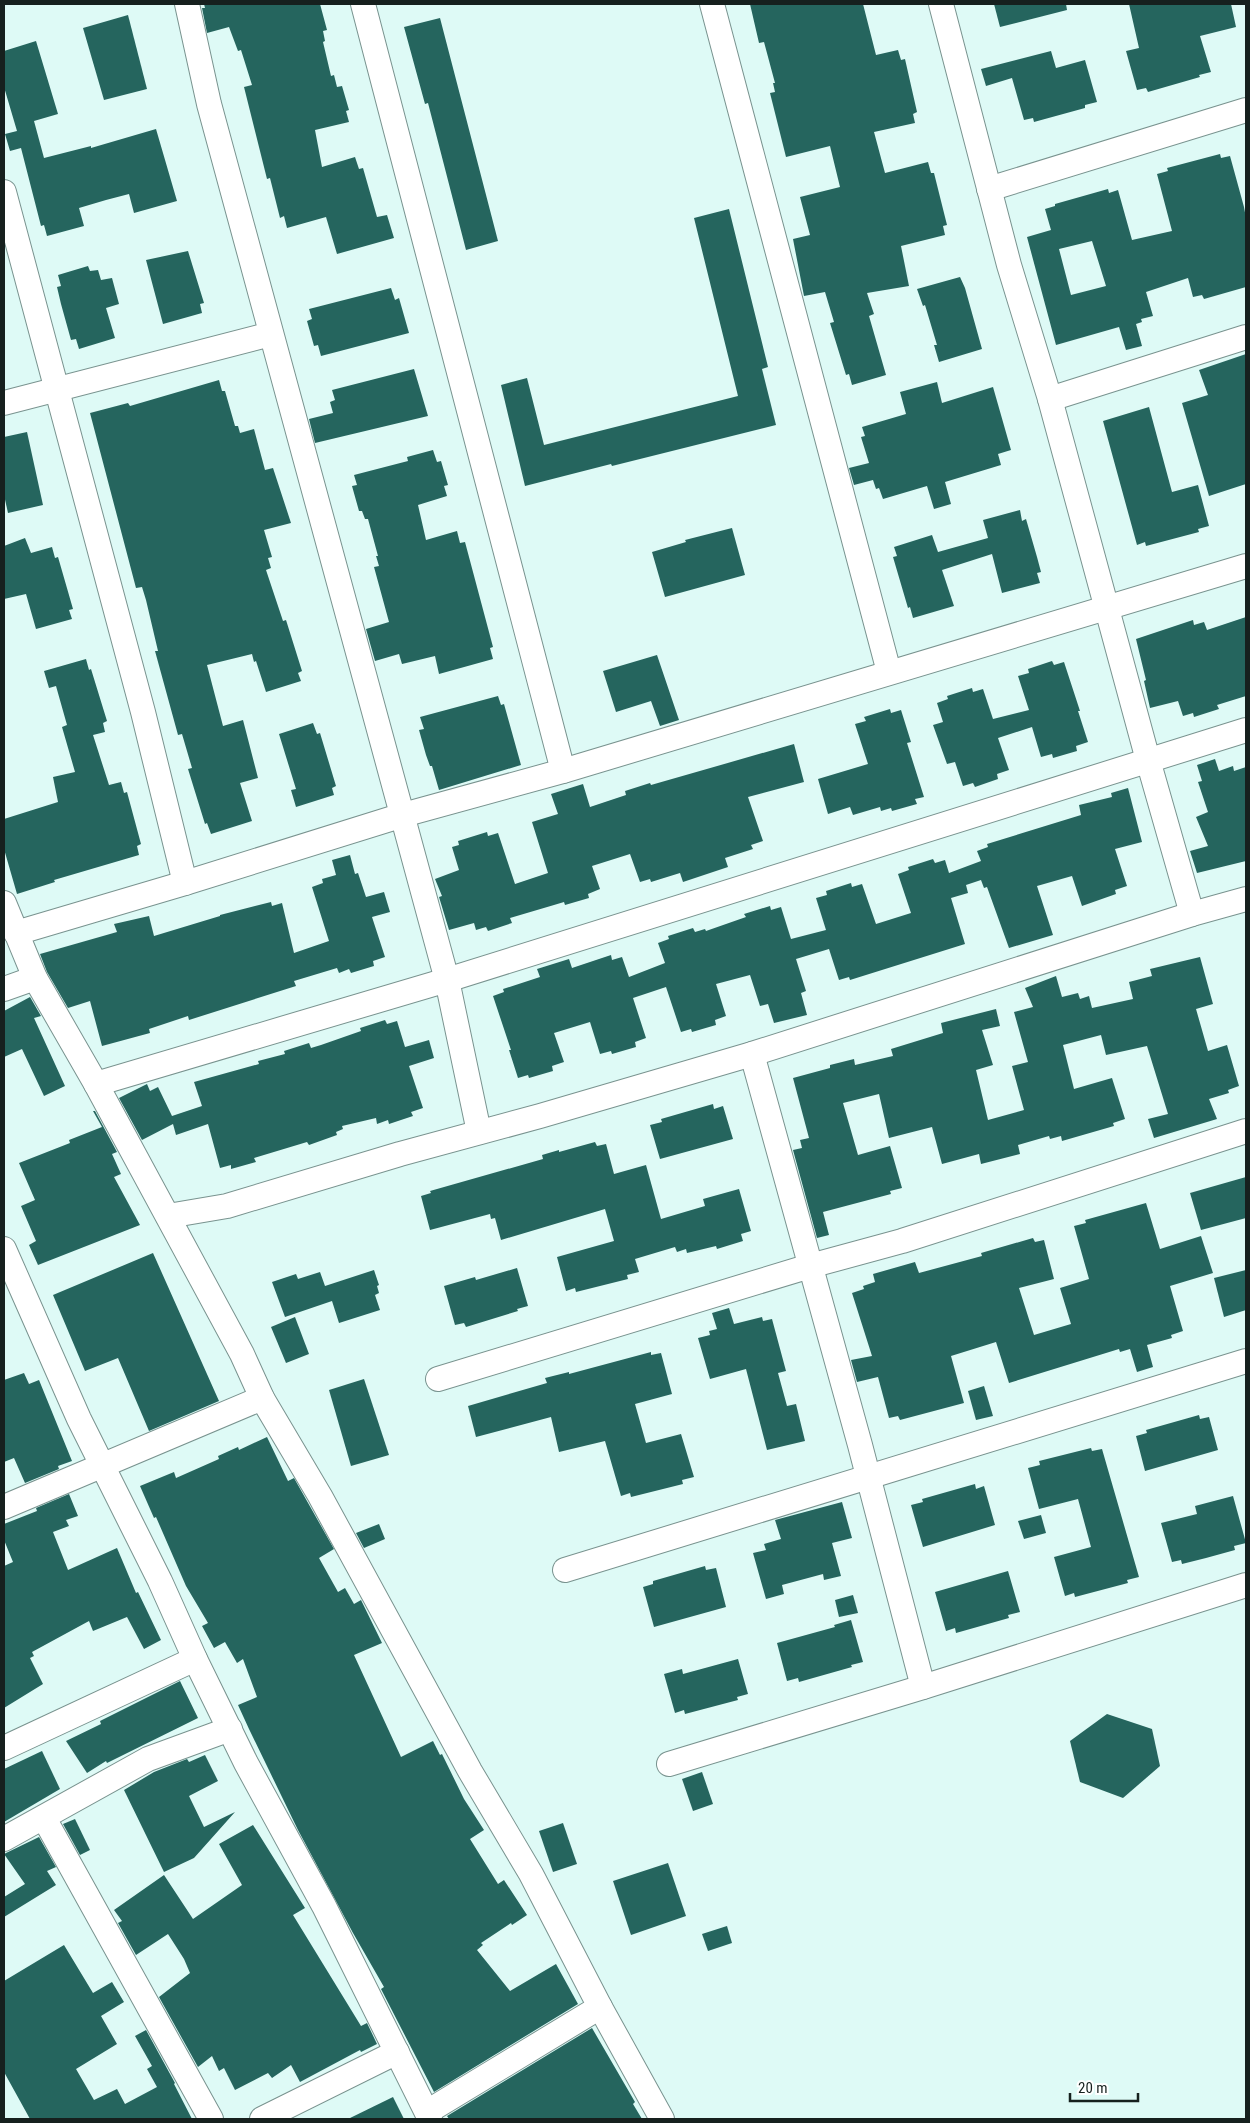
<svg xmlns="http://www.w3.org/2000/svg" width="1250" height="2123" font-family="'Roboto Condensed',sans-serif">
<rect width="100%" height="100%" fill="#defaf6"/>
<!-- building -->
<g fill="#25655e" fill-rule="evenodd">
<path d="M204,4H320L327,30L323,31L325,41L323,42L331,76L334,75L337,87L342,86L349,110L346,111L349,122L315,130L322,167L355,157L359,169L363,168L377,217L387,215L394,238L337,254L326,217L287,228L284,216L280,218L270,178L267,179L244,87L252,85L241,50L238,51L229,27L207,33L202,8H205Z"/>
<path d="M750,4H863L876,55L898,50L901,60L905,59L917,112L913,114L915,123L874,132L885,173L928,162L931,173H934L947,225L943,226L945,235L901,246L909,286L867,293L874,314L869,316L886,375L852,385L849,374L846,375L830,323L834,322L825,292L804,296L793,239L810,235L800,197L840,187L830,146L786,157L770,93L775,92L773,83H775L764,42L759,43Z"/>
<path d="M994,4H1066L1067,10L1000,27Z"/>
<path d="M1129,4H1231L1236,27L1200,36L1211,72L1199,75L1200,77L1148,92L1146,88L1137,90L1126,51L1139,48Z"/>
<path d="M128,15L147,89L104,100L83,28Z"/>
<path d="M440,18L498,241L466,250L428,103L425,104L404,27Z"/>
<path d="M36,41L58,114L34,121L44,158L91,146V148L156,129L177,201L134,213L129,194L106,200L79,208L84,226L47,236L44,225L41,226L21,148L10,151L5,134L17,131L4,87V51Z"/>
<path d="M1051,51L1056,68L1085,60L1097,102L1085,105V108L1034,122L1033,118L1024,120L1012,78L986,86L981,69Z"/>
<path d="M1220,154L1221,158L1230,156L1244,207L1246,218V287L1204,299L1202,295L1193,297L1188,278L1146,292L1153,316L1141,319L1142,322L1136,324L1142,346L1126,350L1119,327L1056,345L1027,237L1051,230L1045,209L1055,206V204L1108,189L1109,193L1118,190L1132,240L1172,231L1157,174L1168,171L1167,168ZM1092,241L1106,286L1071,295L1059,249Z"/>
<path d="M729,209L768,367L762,369L776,425L612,466L611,464L525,486L501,385L527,378L544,445L738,396L694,218Z"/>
<path d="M188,251L204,303L200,304L202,313L163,324L146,260Z"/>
<path d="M88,266L90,271L98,270L101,280L112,278L119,304L106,308L115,338L79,349L76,339L71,340L61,304L57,287L61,286L58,275Z"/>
<path d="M960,277L965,288L982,349L939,362L934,345H937L925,305L923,306L917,289Z"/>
<path d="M391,288L395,300L399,298L409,333L321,356L318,345L314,346L307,321L312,319L309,309Z"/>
<path d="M1246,354V484L1209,496L1182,403L1208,395L1199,370Z"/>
<path d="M414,369L428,416L315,443L309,419L333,413L330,402L335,400L332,390Z"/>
<path d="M219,380L222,391H225L235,426H238L240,433L254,429L265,470L273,468L291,523L264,530L272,557L268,558L271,568L266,570L283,621L286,620L302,671L298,673L301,681L266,692L256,661L254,662L252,654L207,665L223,726L243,720L258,778L240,783L252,821L211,834L207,823L205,824L188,769L192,768L182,734L178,735L155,651H158L146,600L142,587L136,588L90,413L128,403L130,406Z"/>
<path d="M937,382L942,403L993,387L1011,450L998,454L1001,465L945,482L951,504L934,509L927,486L883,499L879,488L876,489L873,480L854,485L849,468L869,463L861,437L865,436L862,427L906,414L900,392Z"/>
<path d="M1149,407L1172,492L1198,485L1209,526L1198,529L1199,532L1146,546L1145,542L1137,545L1103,421Z"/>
<path d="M27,432L43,505L8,513L4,495V437Z"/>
<path d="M433,450L437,462L441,461L448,485L444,486L447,496L418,505L426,540L457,531L460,543L465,542L493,647L490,648L493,659L439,674L435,656L402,664L399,654L375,661L366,629L389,622L374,567L379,566L376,556H378L368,519H365L362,511H359L352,486L357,485L354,475L408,461L407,457Z"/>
<path d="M1020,510L1022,521L1026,519L1037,557L1041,572L1037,573L1040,583L1002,593L992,554L942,570L954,606L913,618L910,607L908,608L893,557L897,556L894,547L932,535L938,552L988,538L983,520Z"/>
<path d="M732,528L745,575L665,597L652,552L686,542L685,540Z"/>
<path d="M25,538L31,553L52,547L55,558L58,557L73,609L69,610L72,619L36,629L26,594L4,599V546Z"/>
<path d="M1246,617V696L1217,705L1219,709L1194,717L1193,713L1183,716L1178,701L1150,708L1144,681L1146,680L1136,639L1193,620L1194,625L1204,622L1207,630Z"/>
<path d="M657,655L679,720L660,726L651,701L616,712L603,671Z"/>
<path d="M86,659L89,670L91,669L107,721L103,723L105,732L93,735L109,785L121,782L124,793L127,792L141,844L137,846L139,855L54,880L55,882L17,894L4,849V819L58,802L53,777L75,772L62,727L67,725L56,686L49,688L44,671Z"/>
<path d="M1052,661L1054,665L1064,662L1080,711H1078L1088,742L1076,746L1077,751L1053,758L1052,754L1041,757L1032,727L998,738L1009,770L997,774L998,779L975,787L973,783L963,786L955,762L947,764L933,725L943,722L937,703L948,699L947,696L972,688L973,692L983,689L993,719L1029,710L1018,676L1029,673L1028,669Z"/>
<path d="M498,696L501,705L504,704L521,765L439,790L432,766H430L426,755L419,730L424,729L420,717Z"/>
<path d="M890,709L891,713L901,710L911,742L907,743L924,797L915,799L917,804L892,811L891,808L881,811L880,807L853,815L850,807L828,814L818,779L868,764L855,724L866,721L864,717Z"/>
<path d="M313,723L317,734L320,733L336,786L332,788L334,795L296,807L291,790L296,789L279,734Z"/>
<path d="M794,744L804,782L748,797L763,841L751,845L753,849L725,858L728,867L683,882L680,873L651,882L650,879L640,882L630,854L592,866L600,889L588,894L589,898L565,905L564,902L554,905L510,918L512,923L488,931L486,927L476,930L474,923L449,930L439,897L442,896L435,879L459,870L452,847L459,845L458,841L487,832L488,836L498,833L515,884L548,873L532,822L558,814L551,794L583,784L590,807L626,795L625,791L650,783L651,785Z"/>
<path d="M1215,759L1219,771L1233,766L1234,771L1246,767V861L1197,873L1190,851L1208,846L1196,817L1208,812L1198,782L1202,781L1197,765Z"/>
<path d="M1128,788L1142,842L1115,849L1127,886L1115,890L1116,894L1082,906L1072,876L1037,886L1053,935L1009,948L987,887L984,888L981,880L966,885L968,893L951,898L965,944L850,980L849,977L839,980L829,949L796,959L806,991L801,993L807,1015L774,1023L768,1004L760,1006L750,975L716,984L726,1016L715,1020L716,1025L692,1032L691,1029L681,1032L666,987L633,998L646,1038L635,1042L636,1047L612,1054L611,1051L600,1054L590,1022L554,1033L564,1062L552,1066L553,1071L529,1078L528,1075L518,1078L509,1050H511L493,996L504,992L503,989L540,977L537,969L569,959L572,968L611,955L612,960L622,957L629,977L665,963L658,943L669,939L668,936L693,928L695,932L705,929L706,931L746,917L744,914L770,906L771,910L781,907L791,939L826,930L816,898L827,895L826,891L851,883L852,887L862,884L876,924L911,913L898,874L909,870L908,867L933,859L935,863L945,860L949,873L981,861L977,851L988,847L987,844L1081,815L1079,805L1112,797L1111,793Z"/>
<path d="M350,855L355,874L358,873L366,897L384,892L390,912L372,917L385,957L373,961L374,966L351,973L349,969L339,973L337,968L294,981L296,986L189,1020L188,1016L149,1029L150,1033L102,1046L90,1001L68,1008L47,972L40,954L117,932L114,924L149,916L154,936L220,916V915L271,902L272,906L282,903L294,953L329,941L312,887L323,883L322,879L336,875L332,860Z"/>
<path d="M1200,957L1213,1004L1196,1009L1208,1051L1227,1045L1239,1086L1228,1090L1229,1093L1209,1099L1217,1119L1154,1138L1148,1119L1168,1114L1147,1046L1106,1055L1101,1035L1063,1045L1074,1089L1112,1078L1125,1119L1113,1123L1114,1126L1062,1141L1061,1136L1050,1139L1049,1136L1018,1145L1020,1154L981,1164L979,1154L942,1164L932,1127L889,1138L879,1094L843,1103L858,1155L890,1146L902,1188L890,1191L891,1194L823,1212L829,1235L817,1238L793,1150L802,1148L800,1140L809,1138L793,1078L830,1068V1065L854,1059L855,1065L893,1056L891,1049L943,1033L941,1023L996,1009L1000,1026L982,1030L993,1065L976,1070L988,1120L1024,1110L1012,1066L1028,1062L1014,1012L1033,1007L1025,988L1056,976L1062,997L1078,993L1080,999L1089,996L1092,1008L1133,999L1129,982L1152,976L1150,969Z"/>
<path d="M30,997L41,1016L34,1018L65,1086L44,1096L22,1049L4,1057V1011Z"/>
<path d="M385,1020L387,1024L397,1021L405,1047L429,1040L434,1058L409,1066L423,1108L411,1112L413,1116L389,1124L388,1120L377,1124L376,1118L342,1126L343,1129L336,1132L337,1135L309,1145L307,1142L254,1158L256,1162L231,1169V1165L220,1168L208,1124L176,1135L173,1124L142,1140L119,1098L147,1084L150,1091L158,1087L172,1116L202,1106L194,1082L259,1064L258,1061L285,1054L284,1051L309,1043L311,1048L321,1045L361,1031L360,1028Z"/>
<path d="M713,1104L714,1109L723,1106L733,1139L660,1159L650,1125L662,1122L661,1119Z"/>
<path d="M93,1111H95L117,1152L112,1154L121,1174L114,1177L140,1225L38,1265L29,1245L36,1241L21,1206L35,1200L19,1163L70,1143L69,1140L102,1127Z"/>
<path d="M595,1142L597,1146L606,1144L614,1174L646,1165L661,1219L705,1206L703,1199L739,1189L751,1231L741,1234L743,1241L717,1249L716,1246L687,1253L686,1249L677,1252L675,1247L635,1259L639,1272L627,1275L628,1279L576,1292L575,1288L566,1291L557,1257L614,1241L605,1209L501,1240L495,1218L491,1219L490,1214L430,1230L421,1196L431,1193L430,1191L543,1159L542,1155L559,1150V1152Z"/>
<path d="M1246,1177V1218L1201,1230L1190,1193Z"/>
<path d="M1146,1203L1160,1249L1201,1236L1213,1273L1170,1286L1183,1331L1171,1335L1172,1338L1147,1345L1153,1367L1137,1372L1130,1349L1120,1352L1119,1349L1009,1383L996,1342L951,1356L964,1403L900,1420L898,1416L889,1418L878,1377L857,1382L851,1360L872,1356L852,1293L864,1289L863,1286L875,1282L873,1274L915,1262L919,1273L982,1256L981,1253L1033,1238L1035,1242L1044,1240L1054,1279L1019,1288L1034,1335L1071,1324L1060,1288L1089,1279L1074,1226L1086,1223L1085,1220Z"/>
<path d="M153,1253L219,1401L149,1431L118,1358L85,1371L53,1295Z"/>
<path d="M517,1268L528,1306L517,1309L518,1311L466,1327L464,1323L455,1325L444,1286L475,1277L476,1280Z"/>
<path d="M374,1270L379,1285L377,1286L379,1293L375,1295L380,1310L339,1323L332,1301L285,1317L272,1282L296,1274L298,1279L320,1272L325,1286Z"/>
<path d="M1246,1270V1310L1224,1317L1214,1278Z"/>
<path d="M729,1308L734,1324L762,1317L763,1321L772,1319L786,1371L778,1373L787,1406L796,1404L805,1441L767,1450L746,1369L710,1379L698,1338L710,1335L709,1331L717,1329L712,1313Z"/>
<path d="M295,1317L309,1354L286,1363L271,1327Z"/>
<path d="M651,1352V1355L661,1353L672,1394L635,1404L646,1443L681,1434L694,1477L682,1480L683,1484L631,1497L630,1493L621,1496L605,1441L559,1452L551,1417L476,1437L468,1406L547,1383L545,1378L569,1372V1374Z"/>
<path d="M24,1373L29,1384L39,1380L72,1461L58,1466L59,1469L25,1483L14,1458L4,1462V1380Z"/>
<path d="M364,1379L389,1455L351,1466L329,1390Z"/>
<path d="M984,1386L993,1416L976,1420L968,1391Z"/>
<path d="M1199,1415L1200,1419L1209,1417L1218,1450L1145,1471L1136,1436L1147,1433L1146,1430Z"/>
<path d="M267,1437L288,1481L294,1478L334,1549L319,1558L338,1592L345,1588L354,1604L361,1600L382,1643L354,1655L401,1757L433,1741L440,1755L442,1754L464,1799L484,1830L470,1839L498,1884L504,1880L527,1915L512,1925L511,1923L481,1943L483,1945L477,1950L510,1991L556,1964L578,2004L434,2092L381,1989L384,1987L353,1933L298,1830L249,1729L238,1705L257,1697L243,1659L237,1663L225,1642L214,1648L202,1626L208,1623L186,1586L156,1517L154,1518L140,1486L174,1472L176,1478L219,1459L218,1456L238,1447L239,1450Z"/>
<path d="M1091,1448L1092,1451L1102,1449L1139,1577L1127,1580L1128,1583L1075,1597L1074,1593L1065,1596L1054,1557L1091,1547L1078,1499L1039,1509L1028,1468L1040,1465L1039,1461Z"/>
<path d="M975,1484L976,1489L984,1486L995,1525L923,1547L911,1505L923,1502L922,1499Z"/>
<path d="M69,1494L78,1516L66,1520L69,1526L53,1532L68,1570L117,1548L136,1593L138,1592L161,1640L144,1649L127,1617L93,1631L89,1621L32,1652L34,1656L30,1658L43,1684L4,1708V1566L13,1562L4,1540V1524L37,1511L36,1508Z"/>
<path d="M1233,1496L1246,1543L1234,1546L1235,1550L1206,1558L1182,1564L1181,1560L1172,1562L1161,1523L1197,1514L1195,1506Z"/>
<path d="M842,1502L852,1538L832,1543L841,1576L824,1580L823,1574L782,1585L784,1594L766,1599L753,1553L766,1550L764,1544L781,1539L775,1520Z"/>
<path d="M1041,1515L1046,1533L1024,1539L1018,1521Z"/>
<path d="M379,1524L385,1539L364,1548L356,1533Z"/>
<path d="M705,1566L706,1570L716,1568L726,1607L654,1627L643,1587L653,1584V1581Z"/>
<path d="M1008,1571L1020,1612L1008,1615L1009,1618L956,1633L955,1628L946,1631L935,1592Z"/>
<path d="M853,1595L858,1613L839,1617L835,1600Z"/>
<path d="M851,1620L863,1662L851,1665L852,1667L799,1682L798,1678L787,1681L777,1643L835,1627L834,1625Z"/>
<path d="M738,1659L748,1694L737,1697L738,1700L685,1714L684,1710L675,1713L664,1674L682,1669L683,1674Z"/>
<path d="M180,1681L198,1718L107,1763L106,1761L87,1773L66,1741L101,1724L100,1721Z"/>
<path d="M1107,1714L1152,1729L1160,1766L1123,1798L1080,1782L1070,1741Z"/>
<path d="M42,1751L60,1789L4,1822V1769Z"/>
<path d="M205,1755L218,1781L189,1796L204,1827L235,1812L194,1858L164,1872L124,1790L154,1772L187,1759L189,1762Z"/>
<path d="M702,1772L713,1804L693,1811L682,1779Z"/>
<path d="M75,1819L90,1850L80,1855L63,1824Z"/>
<path d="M563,1823L577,1864L553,1872L539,1831Z"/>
<path d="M253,1825L305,1908L293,1915L361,2026L367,2023L377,2044L361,2052L360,2050L300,2082L291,2065L272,2078L268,2073L235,2090L224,2068L219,2071L212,2056L198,2067L159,1997L190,1973L184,1959L168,1934L136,1955L118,1923L122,1921L114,1910L164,1875L193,1919L242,1885L219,1844Z"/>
<path d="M39,1837L56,1867L47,1871L56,1885L4,1917V1897L25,1884L4,1854Z"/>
<path d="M668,1863L686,1916L631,1935L613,1881Z"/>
<path d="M727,1926L732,1943L708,1951L702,1934Z"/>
<path d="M64,1945L93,1993L112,1982L124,2002L101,2016L117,2044L76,2069L94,2100L117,2089L125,2104L157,2087L147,2069L152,2066L135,2036L146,2030L175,2083L174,2084L192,2119H30L4,2072V1981Z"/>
<path d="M592,2028L635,2102L633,2104L642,2119H449L447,2116Z"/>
<path d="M393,2097L404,2119H348Z"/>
</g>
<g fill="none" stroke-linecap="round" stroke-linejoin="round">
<defs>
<g id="minor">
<path d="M187,4L209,104L447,980L479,1132"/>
<path d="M363,4L563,771"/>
<path d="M712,4L889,672"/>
<path d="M941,4L1009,265L1050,399L1148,760L1192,914"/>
<path d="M989,189L1246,110"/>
<path d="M4,192L143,712L185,883"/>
<path d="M1050,399L1246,337"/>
<path d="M4,403L271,334"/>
<path d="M4,903L35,978L96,1084L242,1354L262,1398L320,1496L470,1771L531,1874L600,2007L427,2112"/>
<path d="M16,933L185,883L403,815L563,771L1246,566"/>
<path d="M4,989L35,978"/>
<path d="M752,1054L860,1445L923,1687"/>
<path d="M96,1084L447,980L1246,730"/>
<path d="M168,1216L227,1206L400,1154L540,1116L752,1054L1192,914L1246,899"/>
<path d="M4,1249L79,1419L160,1581L195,1659L246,1763L324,1906L430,2119"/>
<path d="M438,1379L810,1266L902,1241L1246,1131"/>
<path d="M4,1507L262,1398"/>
<path d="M565,1570L1246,1361"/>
<path d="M4,1748L195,1659"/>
<path d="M669,1764L923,1687L1246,1585"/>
<path d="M44,1818L211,2119"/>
<path d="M4,1839L148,1759L230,1729"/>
<path d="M600,2007L662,2119"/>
<path d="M262,2119L397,2052"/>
</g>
</defs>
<!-- minor casing -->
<use href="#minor" stroke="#79938f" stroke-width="26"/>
<!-- minor -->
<use href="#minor" stroke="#fff" stroke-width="24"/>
</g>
<!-- border -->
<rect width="1250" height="2123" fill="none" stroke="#16201e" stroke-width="10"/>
<!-- scale -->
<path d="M1070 2093v8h68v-8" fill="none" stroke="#16201e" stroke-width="2.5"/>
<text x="1078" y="2093" font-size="15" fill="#16201e" stroke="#ffffff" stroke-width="4" paint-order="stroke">20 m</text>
</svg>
